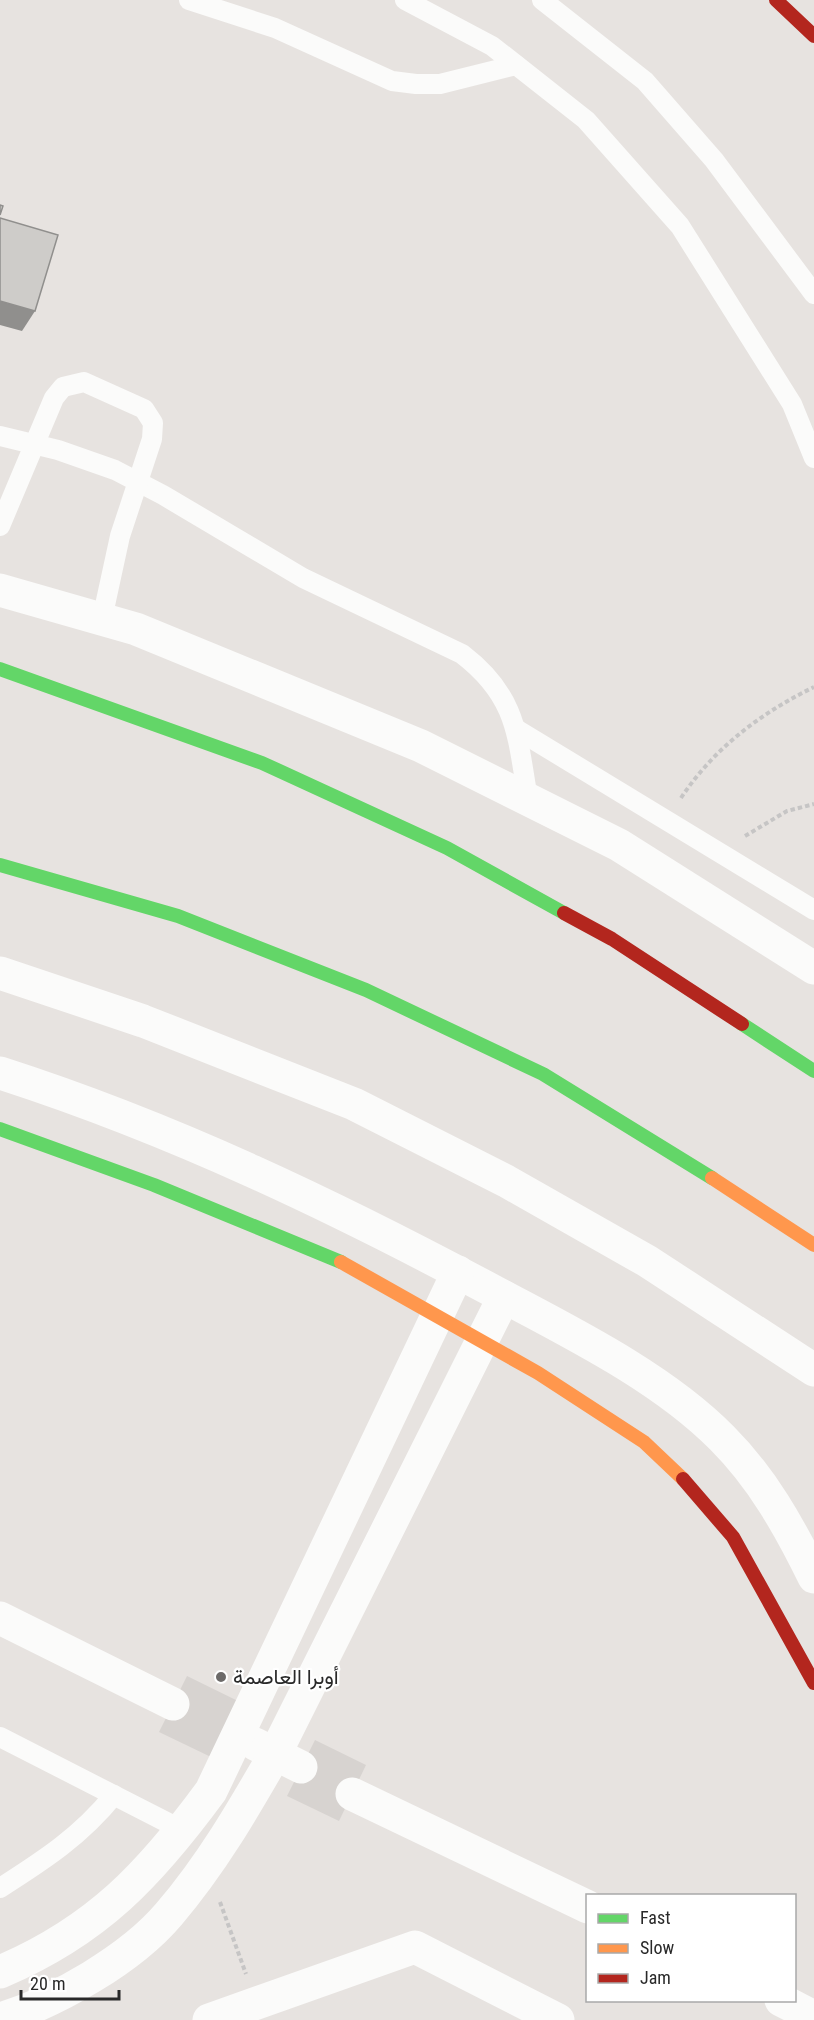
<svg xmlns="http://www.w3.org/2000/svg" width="814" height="2020" font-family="'Roboto Condensed',Vazirmatn,sans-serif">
<rect width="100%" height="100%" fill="#e7e3e0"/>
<!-- plaza -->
<g fill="#d7d3d0">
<path d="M187,1676L238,1701L211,1757L159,1732Z"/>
<path d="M315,1740L366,1765L339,1821L287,1796Z"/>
</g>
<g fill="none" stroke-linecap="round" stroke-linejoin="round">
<!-- path -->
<g stroke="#c6c5c5" stroke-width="4" stroke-dasharray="4.5 3" stroke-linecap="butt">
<path d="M681,798C714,748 761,713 814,687"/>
<path d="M745,836L787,811L814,804"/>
<path d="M220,1902L246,1974"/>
</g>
<!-- lane -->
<g stroke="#fbfbfa" stroke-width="20">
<path d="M189,0L275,28L392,81L416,84H440L516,65"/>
<path d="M405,0L492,46L586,120L680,226L792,404L814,458"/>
<path d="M542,0L645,81L714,160L814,294"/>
<path d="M0,436L58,450L115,470L163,495L303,578L462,654C518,697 517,736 528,799"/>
<path d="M0,526L54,398L63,387L84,382L144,409L153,423L152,439L120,536L102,619"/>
<path d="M516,729L814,910"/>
<path d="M0,1737L182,1830"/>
<path d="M0,1888C44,1860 81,1836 114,1795"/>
</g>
<!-- street -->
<g stroke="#fbfbfa" stroke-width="33">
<path d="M0,590L136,629L421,746L619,845L814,968"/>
<path d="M0,973L143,1021L354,1104L506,1181L647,1261L814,1370"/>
<path d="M0,1073C174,1129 334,1206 495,1292C570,1332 662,1377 722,1438C762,1478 789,1526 814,1577"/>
<path d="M0,1618L173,1704"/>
<path d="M255,1744L301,1767"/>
<path d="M352,1794L588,1907"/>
<path d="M0,1972C97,1931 150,1874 211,1791L458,1272"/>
<path d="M781,2000L814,2017"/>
<path d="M0,2019C56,2002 131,1959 169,1914C211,1865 243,1810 275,1754L504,1297"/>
<path d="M209,2020L415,1947L558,2020"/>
</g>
<!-- fast -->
<g stroke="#63d668" stroke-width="14">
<path d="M0,669L262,763L447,848L564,913"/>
<path d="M0,865L178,916L366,990L543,1074L712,1178"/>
<path d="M742,1024L814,1071"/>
<path d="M0,1129L154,1185L341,1262"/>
</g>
<!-- slow -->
<g stroke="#ff974d" stroke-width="14">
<path d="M712,1178L814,1245"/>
<path d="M341,1262L538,1373L644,1442L683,1479"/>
</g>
<!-- jam -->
<g stroke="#b3261e" stroke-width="14">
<path d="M776,0L814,36"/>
<path d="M564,913L612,939L742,1024"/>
<path d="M683,1479L733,1537L814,1683"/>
</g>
</g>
<!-- shaded-wall -->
<path fill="#908f8d" d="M0,301L35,311L22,331L0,325Z"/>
<!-- building -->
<g fill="#ceccc9" stroke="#908f8d" stroke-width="1.5">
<path d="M0,205L3,206L0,215Z"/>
<path d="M0,218L58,235L35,311L0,301Z"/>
</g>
<!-- markers -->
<circle fill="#6c6a69" stroke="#fff" stroke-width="2" cx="221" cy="1677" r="6"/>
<g text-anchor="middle" stroke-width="4.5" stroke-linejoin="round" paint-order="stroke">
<!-- poi labels -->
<g font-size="21" fill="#292929" stroke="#fff" text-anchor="start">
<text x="233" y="1684">أوبرا العاصمة</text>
</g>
</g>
<!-- legend -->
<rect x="586" y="1894" width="210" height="108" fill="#ffffff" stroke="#a9a9a9" stroke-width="1.5"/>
<rect x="598" y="1914" width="30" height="9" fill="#63d668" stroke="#a9a9a9" stroke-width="1.5"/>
<text x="640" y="1924" font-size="18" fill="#292929">Fast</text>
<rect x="598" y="1944" width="30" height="9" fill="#ff974d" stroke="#a9a9a9" stroke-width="1.5"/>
<text x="640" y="1954" font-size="18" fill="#292929">Slow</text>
<rect x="598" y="1974" width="30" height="9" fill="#b3261e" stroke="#a9a9a9" stroke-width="1.5"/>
<text x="640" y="1984" font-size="18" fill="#292929">Jam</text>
<!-- scale -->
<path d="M21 1990v9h98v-9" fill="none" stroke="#292929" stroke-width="3"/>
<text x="30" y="1990" font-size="18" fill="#292929" stroke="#ffffff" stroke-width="4.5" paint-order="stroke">20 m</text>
</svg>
